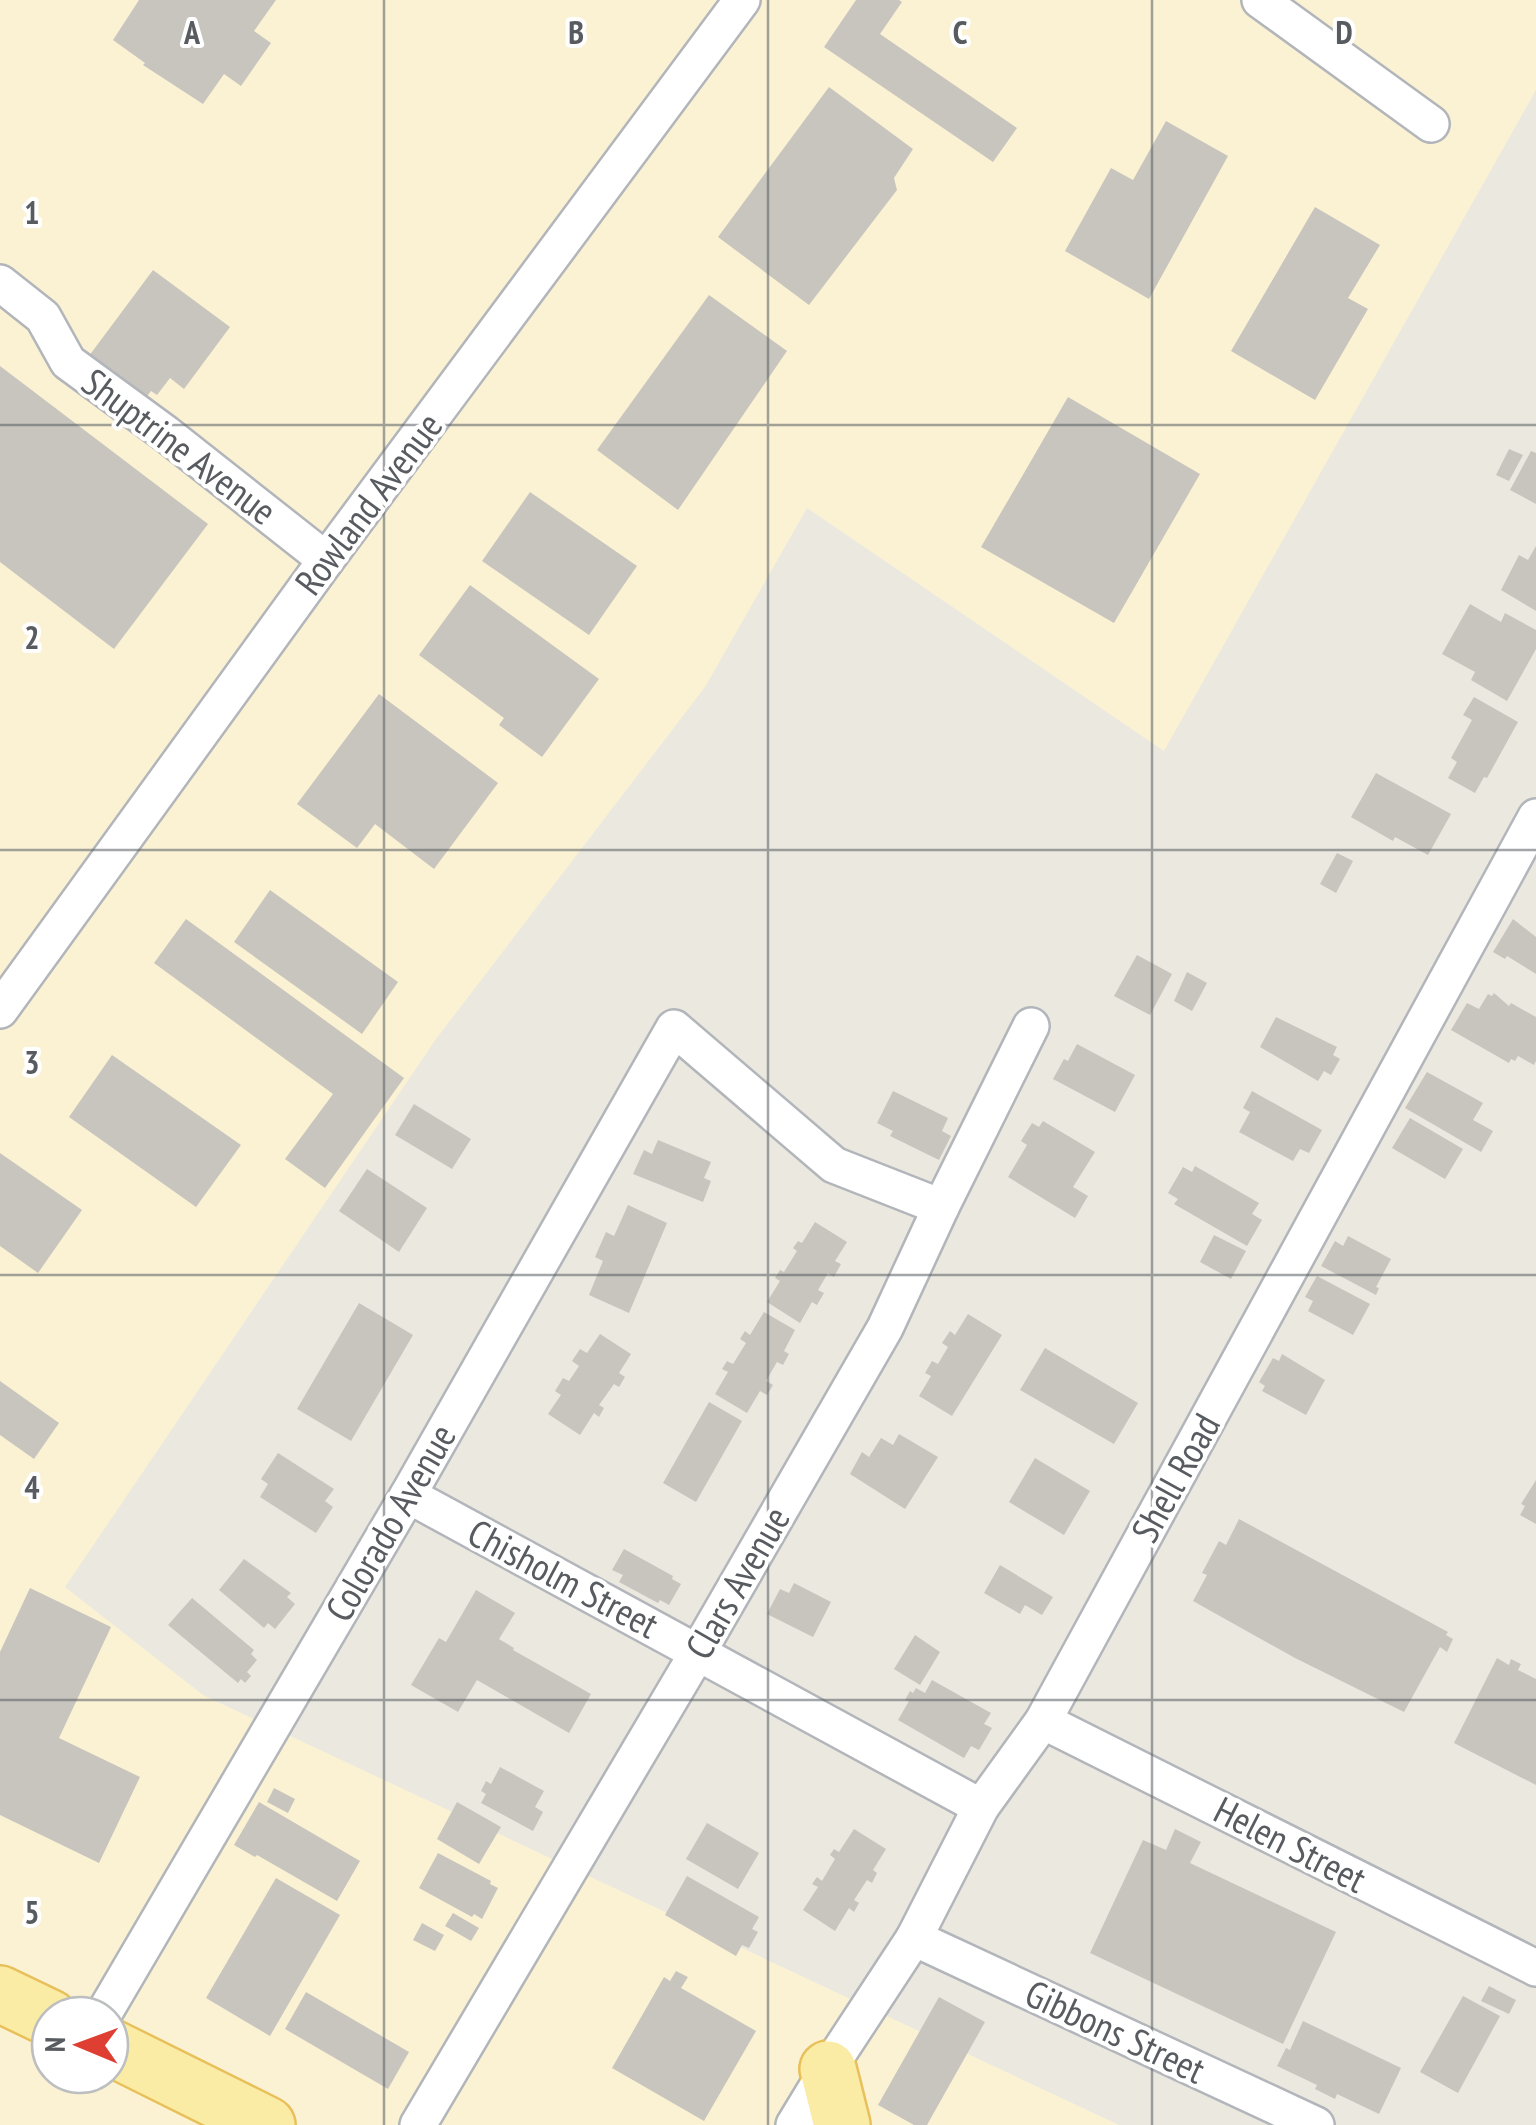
<svg xmlns="http://www.w3.org/2000/svg" width="1536" height="2125" font-family="'PT Sans Narrow',sans-serif">
<rect width="100%" height="100%" fill="#ebe8e0"/>
<!-- commercial -->
<path fill="#fbf2d4" fill-rule="evenodd" d="M0,0H1536V90L1164,751L807,508L705,687L436,1039L65,1587L203,1695L1119,2125H0ZM50,2015H110V2075H50Z"/>
<!-- building -->
<g fill="#c8c5bf">
<path d="M139,0H276L254,31L271,43L241,86L224,74L203,104L143,65L145,63L113,40Z"/>
<path d="M856,0H899L902,2L880,34L1017,128L993,162L824,47Z"/>
<path d="M829,87L913,149L894,178L897,190L809,305L718,237Z"/>
<path d="M1166,121L1228,156L1149,299L1065,251L1111,168L1133,180Z"/>
<path d="M1315,207L1380,245L1348,298L1368,309L1315,400L1231,351Z"/>
<path d="M153,270L230,327L184,389L170,378L157,395L151,391L143,402L86,360Z"/>
<path d="M709,295L787,351L678,510L597,450Z"/>
<path d="M0,366L208,524L114,649L0,562Z"/>
<path d="M1068,397L1200,474L1114,623L981,547Z"/>
<path d="M1509,449L1523,455L1509,481L1496,475Z"/>
<path d="M1531,451L1536,453V504L1510,490Z"/>
<path d="M530,492L637,566L589,635L482,561Z"/>
<path d="M1536,546V611L1501,590L1519,555L1528,560Z"/>
<path d="M470,585L599,679L542,757L499,725L504,718L419,655Z"/>
<path d="M1470,604L1501,622L1505,613L1536,630V649L1507,701L1471,680L1475,672L1442,654Z"/>
<path d="M379,694L498,783L434,869L375,824L357,848L297,804Z"/>
<path d="M1474,697L1518,722L1487,778L1484,777L1475,793L1448,778L1457,762L1451,758L1472,720L1463,715Z"/>
<path d="M1376,773L1451,814L1428,855L1395,837L1393,841L1351,817Z"/>
<path d="M1337,853L1353,861L1336,893L1320,884Z"/>
<path d="M270,890L398,982L362,1034L234,942Z"/>
<path d="M186,919L404,1078L325,1188L285,1159L333,1094L154,963Z"/>
<path d="M1513,919L1536,937V974L1507,956L1505,959L1493,952Z"/>
<path d="M1137,955L1172,974L1150,1015L1114,996Z"/>
<path d="M1187,972L1207,983L1192,1011L1174,1001Z"/>
<path d="M1494,993L1509,1006L1511,1003L1536,1017V1061L1534,1065L1518,1056L1515,1061L1511,1059L1509,1063L1451,1030L1467,1003L1479,1009L1488,994L1492,996Z"/>
<path d="M1276,1017L1337,1047L1333,1055L1340,1059L1331,1075L1324,1071L1318,1081L1260,1047Z"/>
<path d="M1077,1044L1135,1075L1115,1112L1053,1079L1064,1059L1068,1061Z"/>
<path d="M112,1055L241,1145L196,1207L69,1117Z"/>
<path d="M1427,1072L1483,1103L1473,1120L1493,1131L1481,1152L1405,1108Z"/>
<path d="M893,1091L948,1118L942,1131L951,1136L939,1160L890,1136L893,1131L877,1123Z"/>
<path d="M1252,1091L1322,1130L1309,1153L1300,1149L1293,1161L1239,1132L1250,1112L1243,1108Z"/>
<path d="M414,1104L471,1139L452,1169L395,1135Z"/>
<path d="M1410,1118L1463,1149L1445,1179L1392,1148Z"/>
<path d="M1043,1121L1095,1152L1073,1187L1088,1196L1075,1218L1008,1177L1027,1145L1021,1141L1032,1123L1039,1127Z"/>
<path d="M658,1140L711,1162L704,1178L711,1181L703,1202L633,1174L644,1150L652,1154Z"/>
<path d="M0,1153L82,1210L38,1273L0,1246Z"/>
<path d="M1195,1166L1259,1203L1252,1214L1262,1220L1247,1246L1174,1204L1178,1199L1168,1193L1183,1167L1192,1172Z"/>
<path d="M367,1169L427,1208L399,1252L339,1211Z"/>
<path d="M628,1205L667,1223L629,1313L589,1295L603,1261L595,1257L606,1232L614,1236Z"/>
<path d="M815,1222L847,1242L835,1261L841,1264L834,1277L828,1273L818,1290L824,1293L817,1305L812,1302L800,1323L767,1302L780,1281L775,1278L780,1270L784,1272L797,1251L793,1248L798,1241L802,1243Z"/>
<path d="M1214,1235L1246,1251L1231,1279L1200,1262Z"/>
<path d="M1348,1236L1391,1259L1376,1287L1379,1288L1376,1295L1321,1266L1335,1241L1343,1246Z"/>
<path d="M1317,1276L1370,1304L1353,1335L1308,1311L1313,1301L1305,1297Z"/>
<path d="M359,1303L413,1335L351,1441L297,1409Z"/>
<path d="M764,1312L795,1330L784,1351L789,1354L783,1365L777,1362L766,1381L773,1385L767,1395L760,1391L747,1413L715,1394L728,1372L722,1369L727,1361L733,1364L746,1343L740,1339L745,1331L750,1335Z"/>
<path d="M968,1314L1002,1335L952,1416L919,1396L931,1376L925,1373L932,1361L938,1364L948,1347L942,1343L950,1331L955,1335Z"/>
<path d="M600,1334L631,1354L619,1373L625,1377L619,1387L614,1384L599,1405L604,1408L599,1417L594,1413L580,1435L548,1414L561,1395L555,1391L563,1378L569,1381L579,1366L572,1361L580,1349L587,1353Z"/>
<path d="M1045,1348L1138,1403L1114,1444L1020,1390Z"/>
<path d="M1282,1354L1325,1380L1306,1415L1262,1391L1265,1386L1259,1382L1273,1358L1279,1361Z"/>
<path d="M0,1381L59,1423L34,1459L0,1435Z"/>
<path d="M709,1402L742,1421L696,1502L663,1483Z"/>
<path d="M899,1434L938,1457L905,1509L850,1474L862,1452L869,1457L881,1438L893,1445Z"/>
<path d="M278,1453L334,1489L325,1501L333,1507L316,1533L260,1497L268,1484L261,1479Z"/>
<path d="M1035,1458L1090,1491L1064,1535L1009,1502Z"/>
<path d="M1536,1480V1524L1520,1515L1525,1506L1521,1504Z"/>
<path d="M1239,1519L1448,1632L1446,1635L1453,1639L1447,1652L1440,1647L1404,1712L1295,1658L1193,1601L1207,1575L1202,1573L1219,1541L1226,1545Z"/>
<path d="M624,1549L673,1576L672,1579L681,1584L669,1605L660,1600L658,1603L619,1582L623,1575L612,1570Z"/>
<path d="M244,1559L291,1593L287,1597L295,1604L275,1629L268,1623L264,1628L219,1590Z"/>
<path d="M1000,1565L1053,1597L1042,1615L1025,1605L1020,1614L984,1593Z"/>
<path d="M794,1583L831,1602L813,1637L767,1614L780,1589L789,1593Z"/>
<path d="M30,1588L111,1627L59,1738L140,1777L99,1863L0,1815V1652Z"/>
<path d="M476,1590L515,1613L499,1639L514,1648L513,1650L591,1694L569,1733L477,1680L458,1712L411,1685L439,1638L446,1642Z"/>
<path d="M192,1598L254,1650L251,1654L257,1660L247,1672L251,1676L245,1683L241,1679L238,1683L168,1625Z"/>
<path d="M915,1635L940,1652L920,1685L894,1669Z"/>
<path d="M1497,1658L1509,1665L1511,1659L1521,1664L1518,1670L1536,1679V1785L1454,1743Z"/>
<path d="M932,1680L991,1713L984,1724L992,1728L979,1750L971,1746L964,1758L898,1720L909,1701L905,1700L910,1691L913,1693L916,1688L925,1693Z"/>
<path d="M500,1767L544,1791L535,1807L543,1812L533,1831L481,1803L486,1794L481,1791L486,1781L491,1784Z"/>
<path d="M274,1788L295,1799L288,1813L267,1802Z"/>
<path d="M259,1802L360,1861L337,1901L257,1855L255,1857L234,1845Z"/>
<path d="M457,1802L501,1827L479,1864L437,1839Z"/>
<path d="M707,1823L759,1853L738,1889L686,1859Z"/>
<path d="M854,1829L886,1849L873,1870L877,1873L872,1883L867,1880L854,1900L859,1903L854,1912L849,1908L835,1931L803,1910L818,1887L812,1884L817,1877L822,1881L835,1859L830,1855L834,1849L839,1852Z"/>
<path d="M1175,1829L1201,1842L1190,1863L1336,1932L1283,2044L1090,1953L1143,1840L1166,1850Z"/>
<path d="M438,1853L491,1881L490,1884L498,1888L482,1919L474,1914L472,1917L419,1888Z"/>
<path d="M687,1876L759,1917L752,1929L758,1932L749,1948L742,1945L736,1956L665,1915Z"/>
<path d="M276,1878L340,1915L270,2036L206,1998Z"/>
<path d="M453,1913L479,1928L471,1941L445,1926Z"/>
<path d="M422,1923L444,1935L435,1951L413,1940Z"/>
<path d="M676,1971L688,1977L681,1988L756,2031L704,2121L612,2068L664,1977L670,1981Z"/>
<path d="M1489,1986L1516,2000L1509,2014L1481,2001Z"/>
<path d="M306,1992L409,2052L388,2089L285,2029Z"/>
<path d="M1463,1996L1500,2016L1458,2093L1420,2072Z"/>
<path d="M939,1997L985,2022L927,2125H914L878,2105Z"/>
<path d="M1303,2021L1401,2068L1379,2114L1337,2094L1335,2099L1315,2089L1317,2085L1277,2066L1286,2048L1290,2050Z"/>
</g>
<g fill="none" stroke-linecap="round" stroke-linejoin="round">
<defs>
<g id="street">
<path d="M1260,0L1431,124"/>
<path d="M0,283L43,317L68,362L165,433L326,560"/>
<path d="M0,1010L326,560L742,0"/>
<path d="M408,1495L981,1807"/>
<path d="M1043,1721L1536,1968"/>
<path d="M914,1938L1316,2125"/>
<path d="M103,2015L408,1495L674,1028L834,1165L941,1207"/>
<path d="M418,2125L698,1652L885,1328L941,1207L1031,1026"/>
<path d="M794,2125L828,2069L914,1938L981,1807L1043,1721L1536,817"/>
</g>
<g id="primary">
<path d="M0,1994L50,2018"/>
<path d="M110,2047L267,2125"/>
<path d="M828,2069L842,2125"/>
</g>
</defs>
<!-- street casing -->
<use href="#street" stroke="#b2b6ba" stroke-width="40"/>
<!-- primary casing -->
<use href="#primary" stroke="#e8c05b" stroke-width="60"/>
<!-- street -->
<use href="#street" stroke="#fff" stroke-width="35"/>
<!-- primary -->
<use href="#primary" stroke="#faeca5" stroke-width="55"/>
</g>
<!-- grid -->
<path fill="none" stroke="#585c60" stroke-width="2.5" stroke-opacity="0.55" d="M384,0V2125M768,0V2125M1152,0V2125M0,425H1536M0,850H1536M0,1275H1536M0,1700H1536"/>
<g text-anchor="middle" stroke-width="8" stroke-linejoin="round" paint-order="stroke">
<!-- street labels -->
<g font-size="38" fill="#585c60" stroke="#fff">
<text transform="translate(179 447) rotate(37)" y="13">Shuptrine Avenue</text>
<text transform="translate(369 504) rotate(-53)" y="13">Rowland Avenue</text>
<text transform="translate(1176 1478) rotate(-61)" y="13">Shell Road</text>
<text transform="translate(391 1523) rotate(-60)" y="13">Colorado Avenue</text>
<text transform="translate(563 1579) rotate(28)" y="13">Chisholm Street</text>
<text transform="translate(738 1583) rotate(-60)" y="13">Clars Avenue</text>
<text transform="translate(1290 1845) rotate(27)" y="13">Helen Street</text>
<text transform="translate(1115 2032) rotate(25)" y="13">Gibbons Street</text>
</g>
</g>
<g font-size="32" text-anchor="middle" font-weight="bold" fill="#585c60" stroke="#fff" stroke-width="8" stroke-linejoin="round" paint-order="stroke">
<text x="192" y="44">A</text>
<text x="576" y="44">B</text>
<text x="960" y="44">C</text>
<text x="1344" y="44">D</text>
<text x="32" y="224">1</text>
<text x="32" y="649">2</text>
<text x="32" y="1074">3</text>
<text x="32" y="1499">4</text>
<text x="32" y="1924">5</text>
</g>
<!-- north arrow -->
<g transform="translate(80 2045) rotate(271)"><circle r="48" fill="#ffffff" stroke="#bcbebf" stroke-width="2.5"/>
<path d="M0-8L18 38L0 25L-18 38Z" fill="#de3f32"/>
<text y="-15" font-size="28" font-weight="bold" text-anchor="middle" fill="#585c60">N</text>
</g>
</svg>
